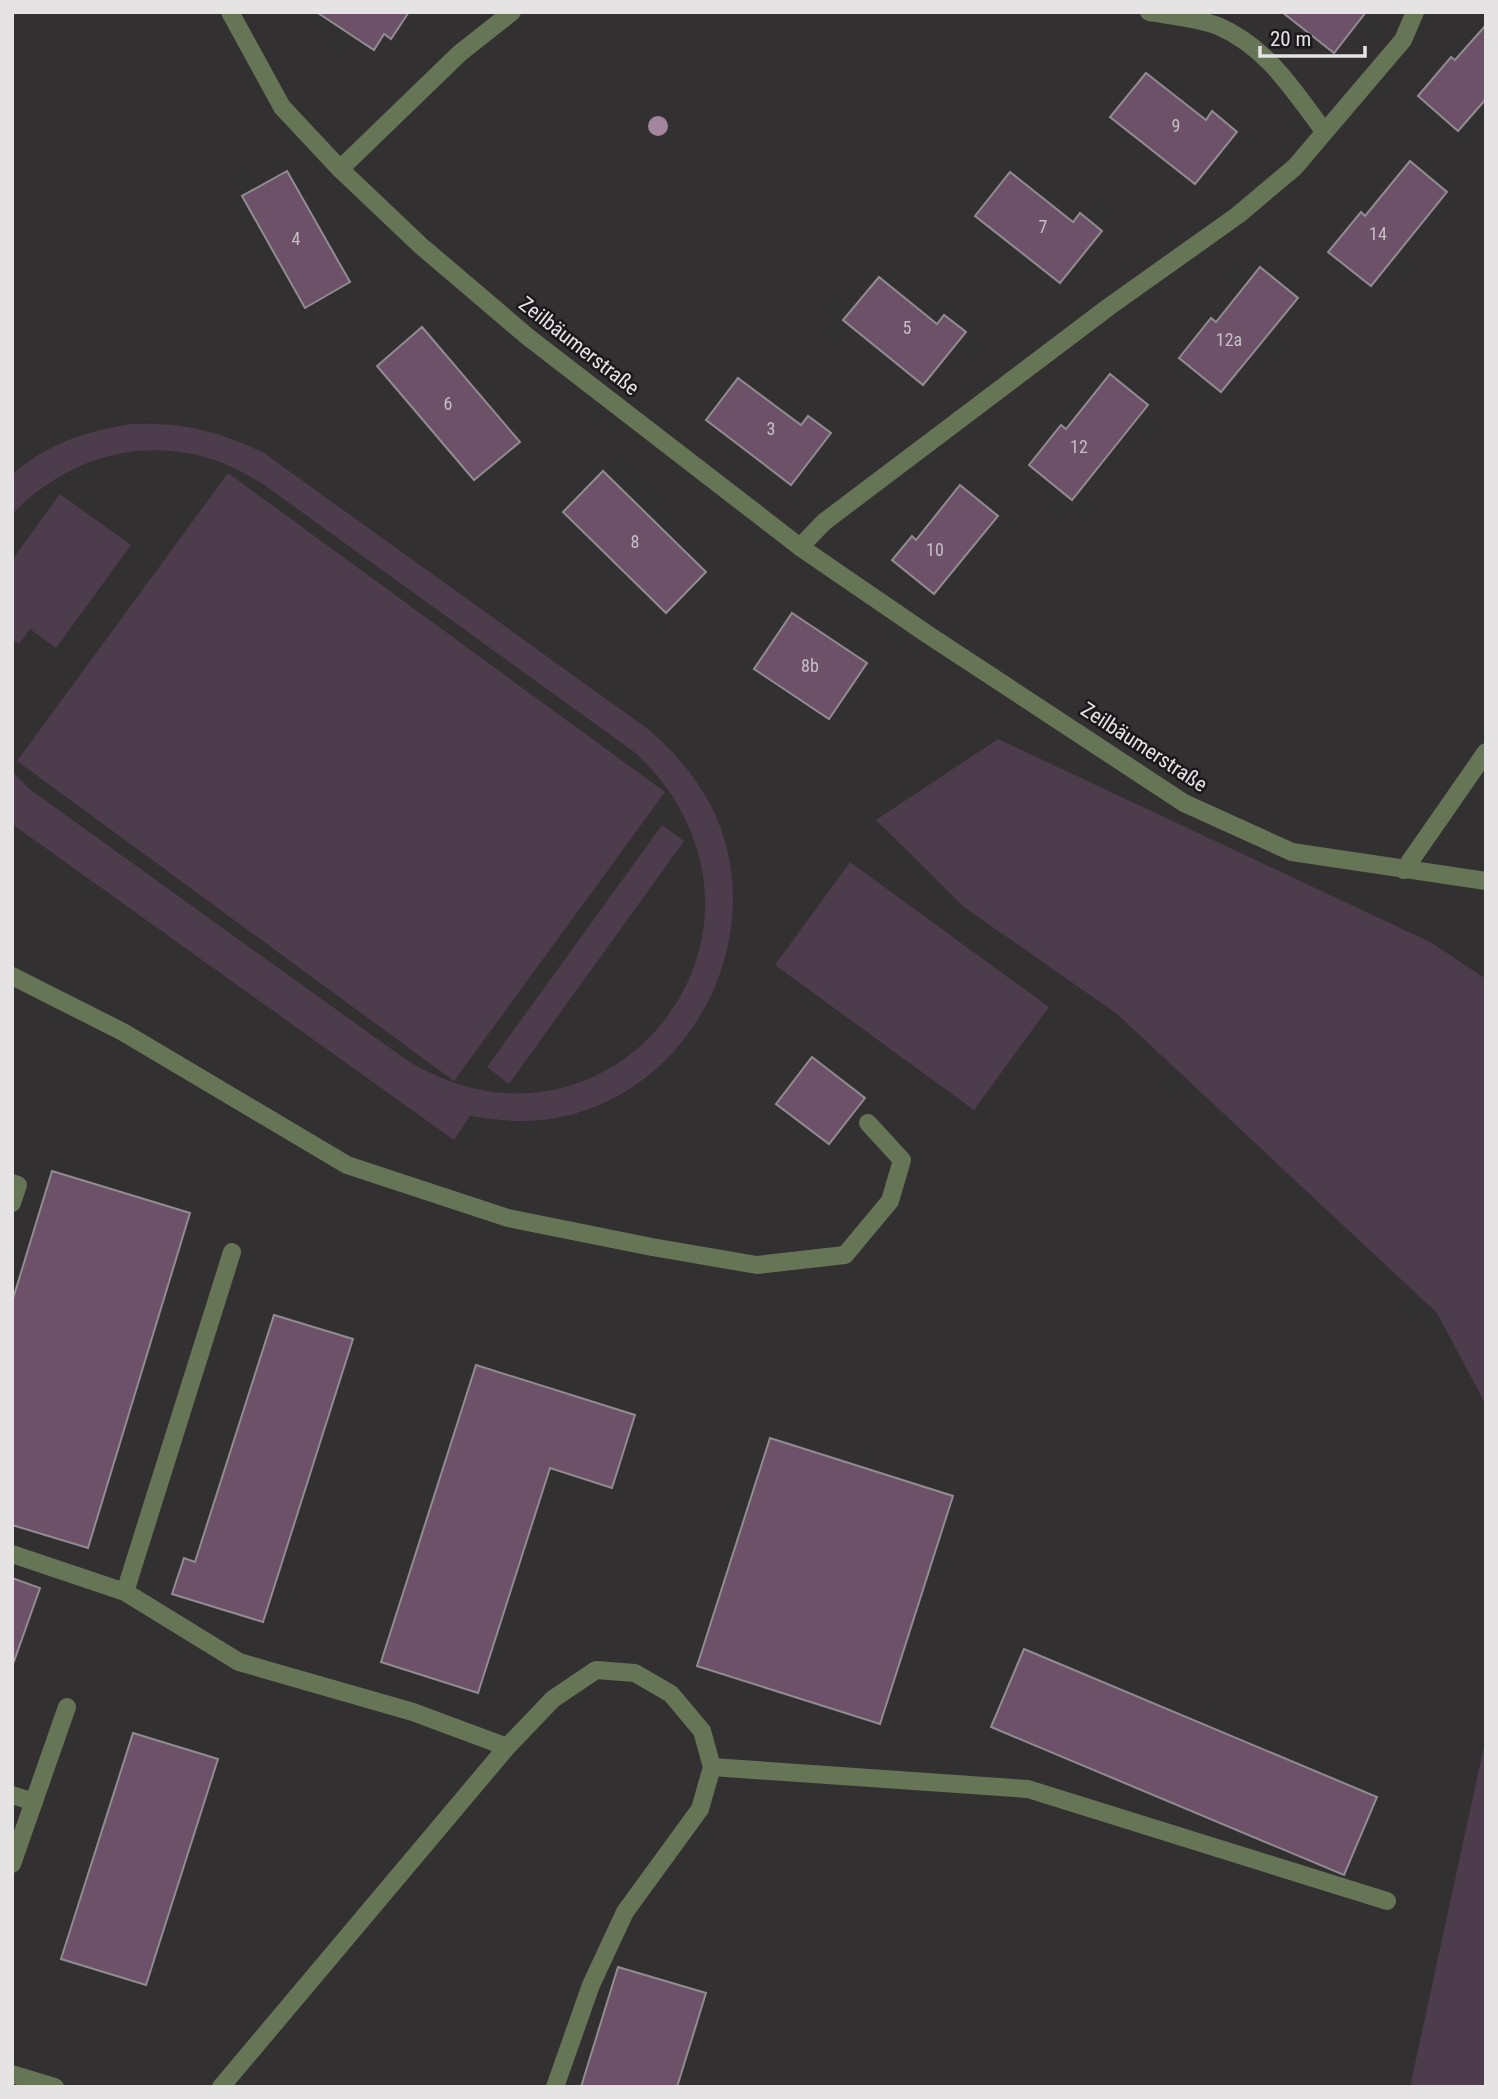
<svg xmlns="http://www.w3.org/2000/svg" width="1498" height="2099" font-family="'Roboto Condensed',sans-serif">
<rect width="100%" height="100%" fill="#333032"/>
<!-- green -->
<g fill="#4d3c4b">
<path d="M131,424C182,422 219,431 264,453L648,729C686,761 717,803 728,853C754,972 674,1100 550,1119C523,1123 497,1120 470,1116L454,1140L12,824V771L28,788L405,1059C611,1188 815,926 637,754L260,482C244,473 228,464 211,459C137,436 65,460 12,514V475C45,444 87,431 131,424Z"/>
<path d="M228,473L665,792L454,1081L17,761Z"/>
<path d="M60,494L131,545L56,648L30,629L19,644L12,640V560Z"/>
<path d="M998,739L1432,943L1486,979V1405L1437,1313L1117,1014L964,907L876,820Z"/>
<path d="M662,825L684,841L509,1084L487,1067Z"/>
<path d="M850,862L1049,1007L974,1110L775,965Z"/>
<path d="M1486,1737V2087H1410Z"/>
</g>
<!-- building -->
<g fill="#6c5169" stroke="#908c8f" stroke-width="2">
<path d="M409,12L391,39L384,34L374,50L318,13Z"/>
<path d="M1282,12H1366L1334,53Z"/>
<path d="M1486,25V99L1458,131L1418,96L1451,57L1455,60Z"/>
<path d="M1146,73L1206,120L1212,111L1237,132L1195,184L1110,117Z"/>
<path d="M1410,161L1447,192L1371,286L1328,252L1361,212L1365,216Z"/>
<path d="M287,171L350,282L305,308L242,196Z"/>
<path d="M1010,172L1073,222L1080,213L1102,231L1060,283L975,216Z"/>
<path d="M1260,267L1298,298L1221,392L1179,358L1211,318L1216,322Z"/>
<path d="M879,277L937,324L944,315L966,332L923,385L843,320Z"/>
<path d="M422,327L520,442L474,480L377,366Z"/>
<path d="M1110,374L1148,405L1072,500L1029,465L1061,425L1066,429Z"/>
<path d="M738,378L801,425L808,416L831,433L791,485L706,420Z"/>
<path d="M603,471L706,572L666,613L563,512Z"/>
<path d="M960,485L998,516L934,594L892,560L912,536L916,540Z"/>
<path d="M792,613L867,663L829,719L754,669Z"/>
<path d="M812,1057L865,1098L829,1144L776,1104Z"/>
<path d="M52,1171L190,1213L88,1548L12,1525V1302Z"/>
<path d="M274,1315L353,1339L263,1622L172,1594L184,1558L195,1562Z"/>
<path d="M476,1365L635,1415L612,1488L550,1468L478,1693L381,1662Z"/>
<path d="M770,1438L953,1496L880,1724L697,1666Z"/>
<path d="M12,1578L40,1588L12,1667Z"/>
<path d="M1024,1649L1377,1797L1344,1875L991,1727Z"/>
<path d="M133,1733L218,1759L146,1985L61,1959Z"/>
<path d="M618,1967L706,1993L677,2087H581Z"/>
</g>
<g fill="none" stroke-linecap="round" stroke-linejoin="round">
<!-- minor -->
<g stroke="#667556" stroke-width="18">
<path d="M230,12L282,107L340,169L420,245L528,337L800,547L927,634L1184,803L1292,852L1486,881"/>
<path d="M1149,12C1171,16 1198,18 1218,26C1267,47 1293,90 1324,131"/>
<path d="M340,169L460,53L512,12"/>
<path d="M800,547L824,522L1110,306L1238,215L1295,167L1403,40L1415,12"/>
<path d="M1404,870L1486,752"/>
<path d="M12,976L123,1032L347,1165L508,1218L652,1247L757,1265L845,1255L890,1201L902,1160L868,1123"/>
<path d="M12,1183L18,1185L12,1203"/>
<path d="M12,1554L125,1592L239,1662L413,1712L507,1747"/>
<path d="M125,1592L232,1252"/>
<path d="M712,1767L1028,1789L1387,1901"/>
<path d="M12,1795L34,1802"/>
<path d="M12,1864L67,1707"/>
<path d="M12,2074L55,2087"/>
<path d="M221,2087L507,1747L553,1699L596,1670L635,1673L671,1694L702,1731L712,1767L700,1809L625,1912L591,1985L555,2087"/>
</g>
</g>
<!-- trees -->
<circle fill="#a3859e" cx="658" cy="126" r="10"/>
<g text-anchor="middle" stroke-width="5" stroke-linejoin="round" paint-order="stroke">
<!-- number labels -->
<g font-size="18" fill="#c7bec5">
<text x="1176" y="132">9</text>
<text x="1043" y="233">7</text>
<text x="1378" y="240">14</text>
<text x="296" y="245">4</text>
<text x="907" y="334">5</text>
<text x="1229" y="346">12a</text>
<text x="448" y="410">6</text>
<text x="771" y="435">3</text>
<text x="1079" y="453">12</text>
<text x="635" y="548">8</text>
<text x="935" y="556">10</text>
<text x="810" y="672">8b</text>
</g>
<!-- street labels -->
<g font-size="21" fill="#e5e3e4" stroke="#1a181a">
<text transform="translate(579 346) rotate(38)" y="7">Zeilbäumerstraße</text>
<text transform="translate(1144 747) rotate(33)" y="7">Zeilbäumerstraße</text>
</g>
</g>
<!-- border -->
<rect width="1498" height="2099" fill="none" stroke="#e5e3e4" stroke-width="28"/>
<!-- scale -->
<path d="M1260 46v10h105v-10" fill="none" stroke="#e5e3e4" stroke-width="3.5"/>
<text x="1270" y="46" font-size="21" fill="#e5e3e4" stroke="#1a181a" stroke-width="5" paint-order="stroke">20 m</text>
</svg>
